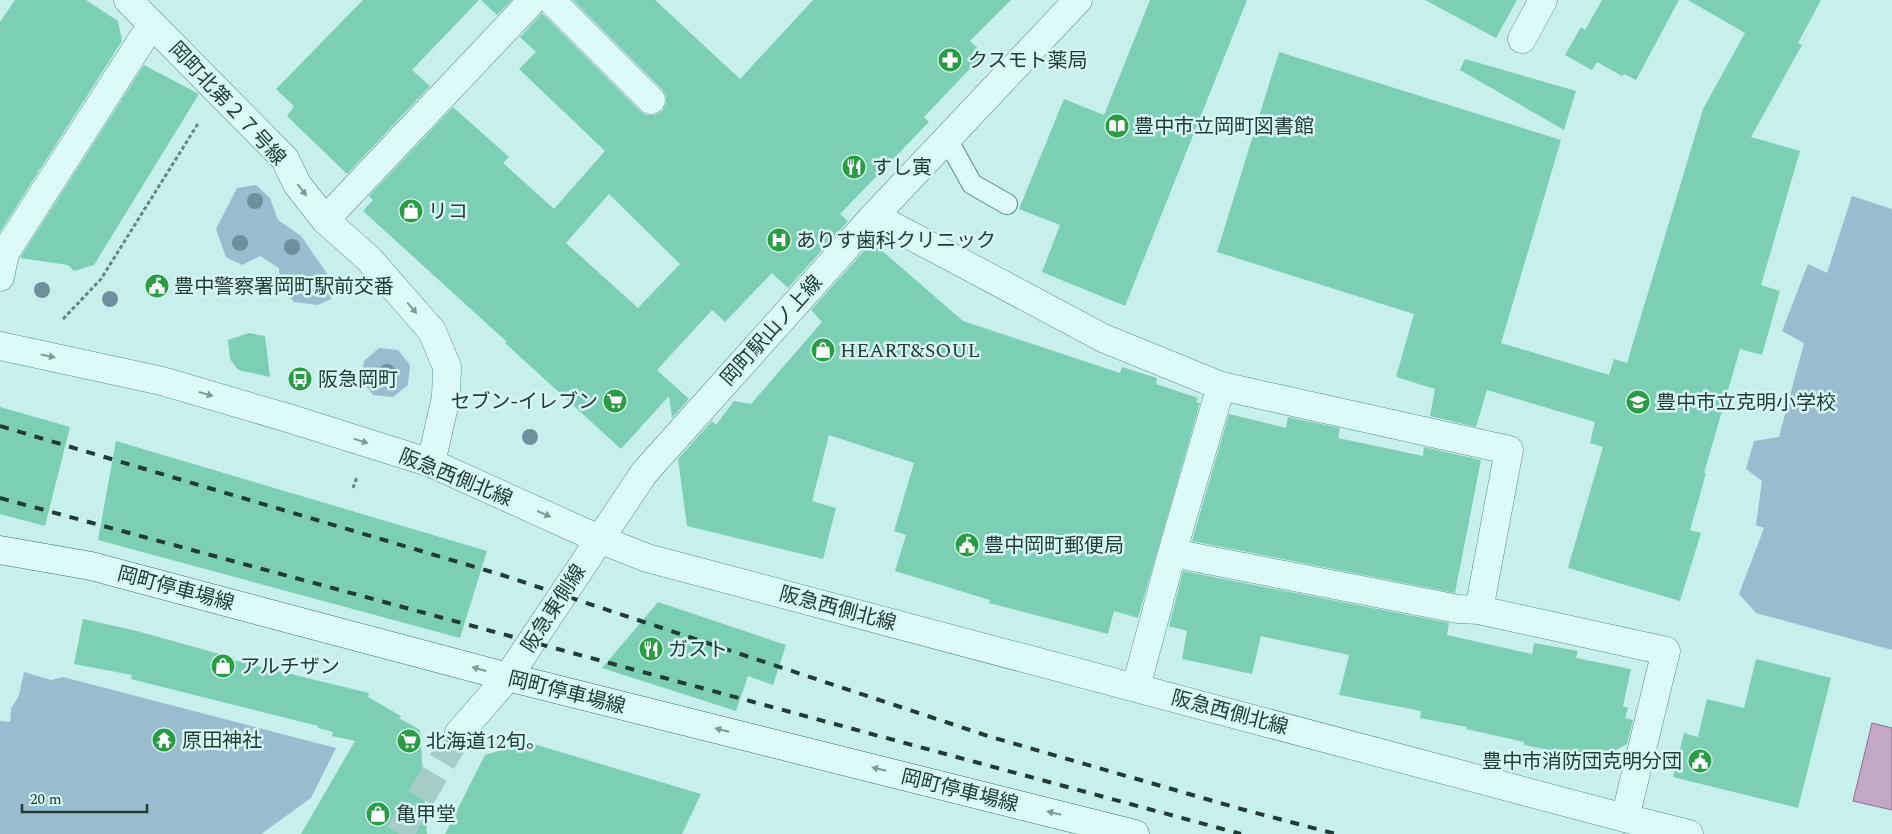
<svg xmlns="http://www.w3.org/2000/svg" width="1892" height="834" font-family="Spectral,'Noto Sans JP',serif">
<rect width="100%" height="100%" fill="#c7f0ed"/>
<!-- green -->
<g fill="#9abccf">
<path d="M256,185L270,198L278,220L301,236L333,282L331,299L318,305L294,302L280,284L279,268L260,256L242,265L226,257L216,229L237,188Z"/>
<path d="M1852,196L1892,209V650L1756,613L1739,594L1764,528L1756,525L1762,481L1746,469L1754,441L1779,437L1804,343L1782,331L1808,264L1827,273Z"/>
<path d="M379,348L398,350L410,365L408,385L393,397L373,395L361,380L364,361Z"/>
<path d="M24,672L51,680L63,677L336,748L311,798L261,834H0V721L10,722L11,709L19,695Z"/>
</g>
<!-- water -->
<path fill="#c2a8c4" stroke="#926e93" d="M1872,723L1892,728V810L1853,801Z"/>
<!-- building -->
<g fill="#7ccfb2" fill-rule="evenodd">
<path d="M15,0H86L118,21L122,41L0,232V22Z"/>
<path d="M363,0H479L412,70L430,86L347,174L287,116L294,106L276,89Z"/>
<path d="M481,0H512L497,15Z"/>
<path d="M573,0H655L740,79L813,0H1011L970,41L984,54L924,117L929,122L840,214L848,221L788,288L772,273L725,322L712,310L657,370L689,399L672,418L669,396L621,449L505,343L507,342L363,211L373,200L369,196L453,107L509,157L503,163L554,209L605,151L519,69L536,52L520,37L542,13L640,111L646,115H655L662,111L666,104V96L662,89ZM609,194L680,264L638,308L566,243Z"/>
<path d="M1150,0H1247L1125,306L1042,272L1060,225L1019,209L1064,99L1104,115Z"/>
<path d="M1425,0H1517L1496,38Z"/>
<path d="M1602,0H1679L1636,80L1624,74L1622,76L1597,62L1592,70L1565,55L1581,27L1585,30Z"/>
<path d="M1688,0H1821L1798,43L1802,45L1751,137L1800,151L1761,285L1780,291L1762,355L1740,349L1704,473H1706L1690,530L1701,533L1680,601L1568,568L1603,447L1590,443L1595,422L1487,390L1476,427L1430,416L1435,389L1396,377L1414,314L1217,252L1279,52L1561,140L1501,343L1609,375L1614,359L1627,363L1703,109L1745,33Z"/>
<path d="M1465,59L1576,91L1564,130L1460,70Z"/>
<path d="M144,65L199,94L94,265L74,271L68,265L20,258Z"/>
<path d="M872,242L963,321L1120,373L1122,367L1157,378L1156,384L1198,398L1196,402L1200,403L1138,618L1114,611L1108,634L989,603L990,600L895,571L906,535L894,531L914,463L829,435L812,501L836,508L823,559L687,526L678,459L712,421L716,425L734,401L751,404L822,322L811,310Z"/>
<path d="M249,333L265,336L270,377L238,370L230,359L228,340Z"/>
<path d="M0,407L70,427L45,526L0,514Z"/>
<path d="M1229,414L1286,428L1288,417L1340,428L1338,438L1423,456L1424,447L1481,460L1455,593L1192,541Z"/>
<path d="M116,441L487,551L460,638L98,540Z"/>
<path d="M1183,571L1449,623L1447,635L1532,654L1534,643L1578,651L1576,658L1631,669L1623,706L1628,708L1625,718L1633,720L1627,744L1597,760L1524,745V742L1466,729L1467,727L1420,718L1421,711L1339,695L1349,655L1261,636L1252,674L1182,659L1187,631L1169,626Z"/>
<path d="M658,602L786,645L773,685L748,676L736,711L602,668Z"/>
<path d="M83,619L137,631L234,658V660L369,693L368,697L401,716L399,718L420,730L427,834H301L355,741L332,736L333,732L318,728V726L131,679L132,675L74,664Z"/>
<path d="M1756,659L1831,678L1798,808L1673,777L1684,733L1698,737L1707,699L1744,708Z"/>
<path d="M527,742L701,794L682,834H445L485,755Z"/>
</g>
<g fill="none" stroke-linecap="round" stroke-linejoin="round">
<!-- street-tunnel -->
<path stroke="#a6ccc8" stroke-width="28" stroke-dasharray="28 14" stroke-linecap="butt" d="M399,834L459,733"/>
<defs>
<path id="lane" d="M947,139L972,184L1007,204"/>
<g id="street">
<path d="M128,0L285,159L297,184L325,220L369,259L432,331L447,367L446,397L431,463"/>
<path d="M551,0L651,100"/>
<path d="M1522,39L1543,0"/>
<path d="M874,216L1103,338L1221,386L1509,450L1479,610"/>
<path d="M325,220L533,0"/>
<path d="M0,277L5,253L152,24"/>
<path d="M0,346L162,381L288,418L431,463L599,539L647,558L1625,818L1689,834"/>
<path d="M1172,553L1458,609L1479,610L1666,651L1625,818"/>
<path d="M1136,687L1172,553L1221,386"/>
<path d="M459,733L508,677L644,473L874,216L1078,0"/>
</g>
<path id="secondary" d="M0,550L91,566L508,677L1135,834"/>
</defs>
<!-- lane casing -->
<use href="#lane" stroke="#5c8c81" stroke-width="22"/>
<!-- street casing -->
<use href="#street" stroke="#5c8c81" stroke-width="29"/>
<!-- secondary casing -->
<use href="#secondary" stroke="#3f6e62" stroke-width="29"/>
<!-- path -->
<g stroke="#5c8c81" stroke-width="3" stroke-dasharray="4 2.5" stroke-linecap="butt">
<path d="M63,319L101,279L199,122"/>
<path d="M353,488L357,477"/>
</g>
<!-- lane -->
<use href="#lane" stroke="#dbfaf8" stroke-width="20"/>
<!-- street -->
<use href="#street" stroke="#dbfaf8" stroke-width="28"/>
<!-- secondary -->
<use href="#secondary" stroke="#dbfaf8" stroke-width="28"/>
<!-- rail -->
<g stroke="#203c34" stroke-width="4" stroke-dasharray="9 9" stroke-linecap="butt">
<path d="M0,426L502,575L991,737L1241,809L1336,834"/>
<path d="M0,498L1241,834"/>
</g>
</g>
<!-- trees -->
<g fill="#6e8f9c">
<circle cx="255" cy="201" r="8"/>
<circle cx="240" cy="243" r="8"/>
<circle cx="292" cy="247" r="8"/>
<circle cx="310" cy="286" r="8"/>
<circle cx="42" cy="290" r="8"/>
<circle cx="110" cy="299" r="8"/>
<circle cx="387" cy="372" r="8"/>
<circle cx="530" cy="437" r="8"/>
</g>
<!-- one-way arrows -->
<defs><path id="oneway-solid" d="M-6-.8H1V-3.2L6.5 0L1 3.2V.8H-6Z" transform="scale(1.25)"/></defs>
<g fill="#7e9b96">
<use href="#oneway-solid" transform="translate(302 190) rotate(52)"/>
<use href="#oneway-solid" transform="translate(412 308) rotate(49)"/>
<use href="#oneway-solid" transform="translate(48 356) rotate(12)"/>
<use href="#oneway-solid" transform="translate(206 394) rotate(16)"/>
<use href="#oneway-solid" transform="translate(361 441) rotate(17)"/>
<use href="#oneway-solid" transform="translate(544 514) rotate(24)"/>
<use href="#oneway-solid" transform="translate(479 669) rotate(-165)"/>
<use href="#oneway-solid" transform="translate(722 730) rotate(-166)"/>
<use href="#oneway-solid" transform="translate(879 769) rotate(-166)"/>
<use href="#oneway-solid" transform="translate(1054 813) rotate(-166)"/>
</g>
<!-- icons -->
<defs>
<symbol id="pharmacy-disc" viewBox="-11 -11 22 22"><circle r="9.5" fill="#2a9d44" stroke="#d7f7f5"/><path d="M-2-6h4v4h4v4h-4v4h-4v-4h-4v-4h4Z" fill="#fff"/></symbol>
<symbol id="library-disc" viewBox="-11 -11 22 22"><circle r="9.5" fill="#2a9d44" stroke="#d7f7f5"/><path d="M-6-4Q-3-5.5-.7-3.5V5Q-3 3-6 4ZM6-4Q3-5.5 .7-3.5V5Q3 3 6 4Z" fill="#fff"/></symbol>
<symbol id="restaurant-disc" viewBox="-11 -11 22 22"><circle r="9.5" fill="#2a9d44" stroke="#d7f7f5"/><path d="M-5-6h1v4h1v-4h1v4h1v-4h1v5L-1.5 .5V6h-2V.5L-5-1ZM5-6V6H3V1.5H1.5Q1.5-4 5-6Z" fill="#fff"/></symbol>
<symbol id="shop-disc" viewBox="-11 -11 22 22"><circle r="9.5" fill="#2a9d44" stroke="#d7f7f5"/><path d="M-5-2.5h2.3a2.7 3.5 0 0 1 5.4 0H5L5.5 6h-11ZM-1.5-2.5h3a1.5 2.3 0 0 0-3 0Z" fill="#fff"/></symbol>
<symbol id="hospital-disc" viewBox="-11 -11 22 22"><circle r="9.5" fill="#2a9d44" stroke="#d7f7f5"/><path d="M-5-5h3v3.5h4V-5h3V5h-3V1.5h-4V5h-3Z" fill="#fff"/></symbol>
<symbol id="civic-disc" viewBox="-11 -11 22 22"><circle r="9.5" fill="#2a9d44" stroke="#d7f7f5"/><path d="M-.6-6.5H3V-4.5H.6V-3L4-1V1h2V6H-6V1h2V-1L-.6-3ZM-1.2 2.5V6h2.4V2.5Z" fill="#fff"/></symbol>
<symbol id="bus-disc" viewBox="-11 -11 22 22"><circle r="9.5" fill="#2a9d44" stroke="#d7f7f5"/><path d="M-5-6H5V4H4V6H2V4H-2V6H-4V4H-5ZM-3.5-4V0h7V-4ZM-3.5 1.2v1.5H-2V1.2ZM2 1.2v1.5H3.5V1.2Z" fill="#fff"/></symbol>
<symbol id="supermarket-disc" viewBox="-11 -11 22 22"><circle r="9.5" fill="#2a9d44" stroke="#d7f7f5"/><path d="M-6-5.5h2.5l.6 2H6L4.5 2H-2.5L-4.4-4H-6ZM-1.5 3.2a1.3 1.3 0 1 0 .1 0ZM3 3.2a1.3 1.3 0 1 0 .1 0Z" fill="#fff"/></symbol>
<symbol id="school-disc" viewBox="-11 -11 22 22"><circle r="9.5" fill="#2a9d44" stroke="#d7f7f5"/><path d="M0-5L7-2L0 1L-7-2ZM-4 1L0 2.5L4 1V4Q0 6-4 4Z" fill="#fff"/></symbol>
<symbol id="temple-disc" viewBox="-11 -11 22 22"><circle r="9.5" fill="#2a9d44" stroke="#d7f7f5"/><path d="M0-6L5-2H3V0L6.5 2.5H4V6H1.5V3h-3V6H-4V2.5H-6.5L-3 0V-2H-5Z" fill="#fff"/></symbol>
</defs>
<g fill-rule="evenodd">
<use href="#pharmacy-disc" x="936" y="46" width="28" height="28"/>
<use href="#library-disc" x="1103" y="112" width="28" height="28"/>
<use href="#restaurant-disc" x="840" y="153" width="28" height="28"/>
<use href="#shop-disc" x="397" y="197" width="28" height="28"/>
<use href="#hospital-disc" x="765" y="226" width="28" height="28"/>
<use href="#civic-disc" x="143" y="272" width="28" height="28"/>
<use href="#shop-disc" x="809" y="336" width="28" height="28"/>
<use href="#bus-disc" x="286" y="365" width="28" height="28"/>
<use href="#supermarket-disc" x="601" y="387" width="28" height="28"/>
<use href="#school-disc" x="1624" y="388" width="28" height="28"/>
<use href="#civic-disc" x="953" y="531" width="28" height="28"/>
<use href="#restaurant-disc" x="637" y="635" width="28" height="28"/>
<use href="#shop-disc" x="209" y="652" width="28" height="28"/>
<use href="#temple-disc" x="150" y="726" width="28" height="28"/>
<use href="#supermarket-disc" x="395" y="727" width="28" height="28"/>
<use href="#civic-disc" x="1686" y="747" width="28" height="28"/>
<use href="#shop-disc" x="364" y="800" width="28" height="28"/>
</g>
<g text-anchor="middle" stroke-width="5" stroke-linejoin="round" paint-order="stroke">
<!-- poi labels -->
<g font-size="20" fill="#203c34" stroke="#d7f7f5" text-anchor="start">
<text x="968" y="67">クスモト薬局</text>
<text x="1134" y="133">豊中市立岡町図書館</text>
<text x="872" y="174">すし寅</text>
<text x="428" y="218">リコ</text>
<text x="796" y="247">ありす歯科クリニック</text>
<text x="174" y="293">豊中警察署岡町駅前交番</text>
<text x="840" y="357">HEART&amp;SOUL</text>
<text x="318" y="386">阪急岡町</text>
<text x="598" y="408" text-anchor="end">セブン-イレブン</text>
<text x="1656" y="409">豊中市立克明小学校</text>
<text x="984" y="552">豊中岡町郵便局</text>
<text x="668" y="656">ガスト</text>
<text x="240" y="673">アルチザン</text>
<text x="182" y="747">原田神社</text>
<text x="426" y="748">北海道12旬。</text>
<text x="1682" y="768" text-anchor="end">豊中市消防団克明分団</text>
<text x="396" y="821">亀甲堂</text>
</g>
<!-- street labels -->
<g font-size="20" fill="#203c34" stroke="#d7f7f5">
<text transform="translate(228 103) rotate(47)" y="7">岡町北第２７号線</text>
<text transform="translate(771 330) rotate(-48)" y="7">岡町駅山ノ上線</text>
<text transform="translate(456 477) rotate(22)" y="7">阪急西側北線</text>
<text transform="translate(176 588) rotate(15)" y="7">岡町停車場線</text>
<text transform="translate(553 608) rotate(-57)" y="7">阪急東側線</text>
<text transform="translate(838 608) rotate(15)" y="7">阪急西側北線</text>
<text transform="translate(567 692) rotate(14)" y="7">岡町停車場線</text>
<text transform="translate(1230 712) rotate(15)" y="7">阪急西側北線</text>
<text transform="translate(960 790) rotate(14)" y="7">岡町停車場線</text>
</g>
</g>
<!-- scale -->
<path d="M22 804v8h125v-8" fill="none" stroke="#203c34" stroke-width="2.5"/>
<text x="30" y="804" font-size="15" fill="#203c34" stroke="#d7f7f5" stroke-width="4" paint-order="stroke">20 m</text>
</svg>
